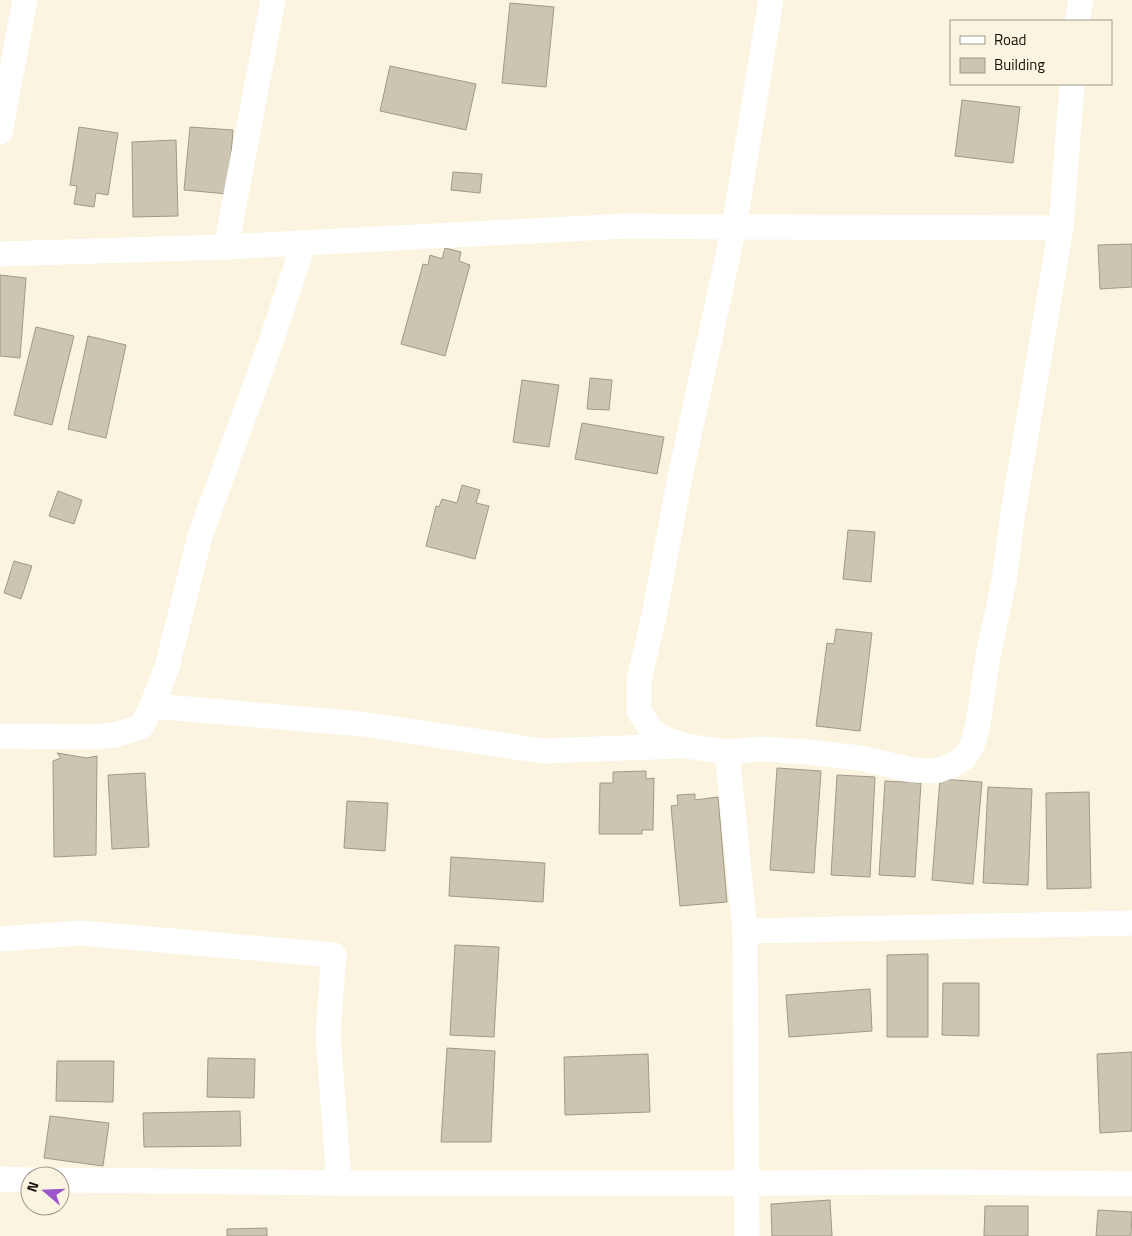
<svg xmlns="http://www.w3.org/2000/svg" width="1132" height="1236" font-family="'Titillium Web',sans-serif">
<rect width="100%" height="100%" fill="#faf4e0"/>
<!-- building -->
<g fill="#cbc5b1" stroke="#9f9a87">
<path d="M510,3L554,7L546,87L502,83Z"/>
<path d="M390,66L476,84L466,130L380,111Z"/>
<path d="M962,100L1020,107L1013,163L955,156Z"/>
<path d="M79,127L118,133L108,195L96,193L94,207L74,204L77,186L70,185Z"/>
<path d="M190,127L233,130L228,194L184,190Z"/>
<path d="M176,140L178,216L133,217L132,142Z"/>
<path d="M453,172L482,174L480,193L451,190Z"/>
<path d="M1132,244V287L1100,289L1098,245Z"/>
<path d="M445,248L461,252L459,261L470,265L445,356L401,344L423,264L428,265L430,255L442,259Z"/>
<path d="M0,275L26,278L20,358L0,356Z"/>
<path d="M36,327L74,336L52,425L14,415Z"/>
<path d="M88,336L126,345L106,438L68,429Z"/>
<path d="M590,378L612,380L609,410L587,409Z"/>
<path d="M522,380L559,385L549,447L513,442Z"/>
<path d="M582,423L664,437L657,474L575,459Z"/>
<path d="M462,485L480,490L476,503L489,506L475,559L426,546L436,506L439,507L442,499L457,503Z"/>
<path d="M58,491L82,500L74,524L49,516Z"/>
<path d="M848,530L875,532L871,582L843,579Z"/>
<path d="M14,561L32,566L21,599L4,593Z"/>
<path d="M836,629L872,633L860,731L816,726L827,643L834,644Z"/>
<path d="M57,753L87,758L97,756L96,855L54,857L53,761L61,758Z"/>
<path d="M777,768L821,771L814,873L770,870Z"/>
<path d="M646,771V779L654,778L653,830H642V834H599L600,783H613V772Z"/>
<path d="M145,773L149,847L112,849L108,775Z"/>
<path d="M837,775L875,777L870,877L831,875Z"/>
<path d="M940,779L982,782L973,884L932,880Z"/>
<path d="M885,781L921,783L915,877L879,875Z"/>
<path d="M988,787L1032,789L1028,885L983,883Z"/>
<path d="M1089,792L1091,888L1047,889L1046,793Z"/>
<path d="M695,794V800L718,797L727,902L680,906L671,806L678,805L677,795Z"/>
<path d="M347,801L388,803L385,851L344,848Z"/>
<path d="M451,857L545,863L543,902L449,896Z"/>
<path d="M455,945L499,947L494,1037L450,1035Z"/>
<path d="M928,954V1037H887V955Z"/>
<path d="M943,983H979V1036L942,1035Z"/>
<path d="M870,989L872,1031L789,1037L786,995Z"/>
<path d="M447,1048L495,1051L491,1142H441Z"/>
<path d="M1132,1052V1131L1100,1133L1097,1054Z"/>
<path d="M648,1054L650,1112L565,1115L564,1057Z"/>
<path d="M208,1058L255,1059L254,1098L207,1097Z"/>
<path d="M57,1061H114L113,1102L56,1101Z"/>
<path d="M240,1111L241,1146L144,1147L143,1113Z"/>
<path d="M50,1116L109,1123L103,1166L44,1158Z"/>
<path d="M830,1200L832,1236H772L771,1204Z"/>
<path d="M985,1206H1028V1236H984Z"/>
<path d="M1098,1210L1132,1212L1131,1236H1096Z"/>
<path d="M267,1228V1236H227V1229Z"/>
</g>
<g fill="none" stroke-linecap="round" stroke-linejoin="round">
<!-- minor -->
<g stroke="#fff" stroke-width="25">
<path d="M1077,21L1081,0"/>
<path d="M0,132L25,0"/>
<path d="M226,247L273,0"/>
<path d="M0,254L226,247L626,226L734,227L771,0"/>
<path d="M152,706L362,724L543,751L679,746"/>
<path d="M0,736L91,737L115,735L141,727L152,706L167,667L200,536L270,345L304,243"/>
<path d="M727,752L761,749L807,752L860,758L912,770L936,771L951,766L964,758L972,746L978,724L988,656L1004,581L1013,512L1061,228L1072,84"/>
<path d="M745,931L1132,923"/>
<path d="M0,939L81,933L334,955L328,1033L339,1183"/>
<path d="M0,1179L30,1180"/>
<path d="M60,1180L339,1183H747L934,1182L1132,1184"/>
<path d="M747,1236L745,931L727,752L686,746L664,739L651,730L639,711V680L654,616L680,477L734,227L1061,228"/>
</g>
</g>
<!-- legend -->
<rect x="950" y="20" width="162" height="65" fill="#faf4e0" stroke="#9e998a"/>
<rect x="960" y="36" width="25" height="8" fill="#ffffff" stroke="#9e998a"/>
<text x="994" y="45" font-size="15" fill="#13110a">Road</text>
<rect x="960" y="58" width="25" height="15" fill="#cbc5b1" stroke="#9e998a"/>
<text x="994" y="70" font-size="15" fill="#13110a">Building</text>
<!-- north arrow -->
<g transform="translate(45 1191) rotate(289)"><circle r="24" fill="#faf4e0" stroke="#9e998a"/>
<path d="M0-4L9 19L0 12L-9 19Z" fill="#9b55c9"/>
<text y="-8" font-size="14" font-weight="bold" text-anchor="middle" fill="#13110a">N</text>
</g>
</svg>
